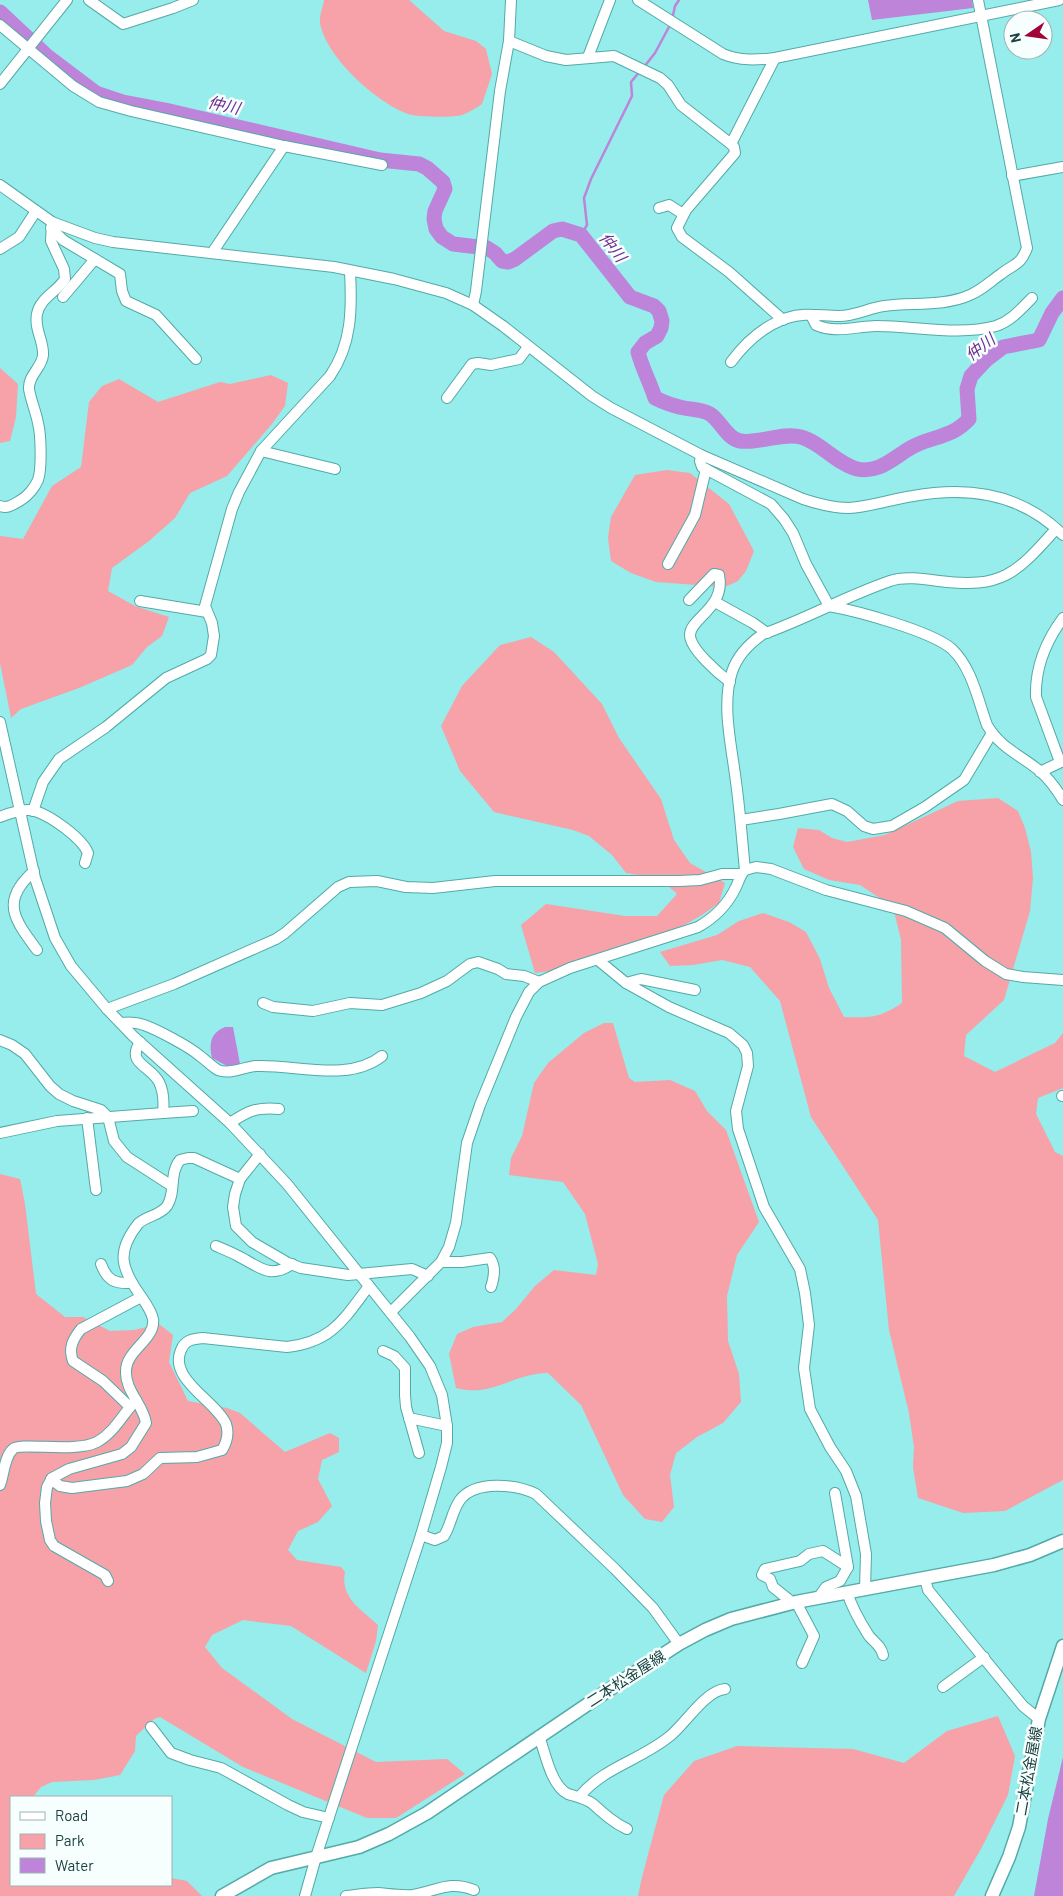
<svg xmlns="http://www.w3.org/2000/svg" width="1063" height="1896" font-family="Barlow,'Noto Sans JP',sans-serif">
<rect width="100%" height="100%" fill="#96edeb"/>
<!-- green -->
<g fill="#f7a1a8">
<path d="M324,0H409L444,31L476,41L486,49L492,74L482,104C476,108 468,113 462,115C452,118 417,117 408,114C376,102 326,57 320,23C319,16 323,7 324,0Z"/>
<path d="M0,368L18,384L16,417L10,441L0,443Z"/>
<path d="M271,375L288,383L285,406L272,424L227,476L190,493L175,518L149,541L112,568L108,591L135,606L169,617L162,636L147,647L132,665L79,688L21,709L11,718L0,663V536L23,539L52,486L81,467L89,402L102,386L119,379L158,402L220,382L230,384Z"/>
<path d="M667,470L690,473L729,504L754,551L746,571L738,581L725,587L656,582L631,573L611,561L608,538L611,517L635,475Z"/>
<path d="M531,637L554,652L602,704L619,738L661,799L674,840L690,863L725,883L719,903L702,915L672,932L655,938L633,942L550,971L535,973L521,925L546,904L625,916H657L677,894C663,879 645,876 626,873L612,855L589,836L573,830L494,812L460,771L441,726L462,686L500,645Z"/>
<path d="M998,798L1018,811L1025,828L1031,852L1033,878L1030,911L1004,1000L966,1035L964,1056L995,1072L1055,1043L1063,1033V1088L1038,1098L1036,1114L1055,1152L1063,1156V1480L1005,1511L963,1513L918,1498L913,1467L914,1447L909,1413L889,1330L878,1220L811,1117L780,1001L750,967L722,960L693,965L670,966L660,952L717,935L739,921L763,913L789,922L806,932L820,959L829,988L844,1017C871,1018 879,1018 902,1003L901,940L893,907L860,885L829,880L804,869L793,847L798,828L819,830L832,838L847,842L885,835L958,801Z"/>
<path d="M604,1023H613L629,1078L635,1082L670,1080L695,1091L707,1111L726,1130L759,1222L737,1255L727,1296L728,1341L739,1374L741,1402L723,1423L697,1437L676,1453L670,1475L674,1507L662,1522L645,1519L623,1495L581,1405L548,1373C513,1373 492,1398 456,1388L449,1354L457,1334L473,1327L502,1322L516,1309L535,1286L554,1270L596,1275L598,1264L585,1214L563,1182L509,1175L511,1158L522,1136L534,1083L548,1063L584,1033Z"/>
<path d="M0,1174L20,1179L25,1204L36,1294L65,1317H83L110,1331L134,1330L159,1324L173,1335L169,1362L188,1401L227,1408L240,1413L285,1452L330,1433L339,1438V1452L322,1460L318,1479L332,1506L318,1522L298,1531L288,1550L297,1560L341,1567L345,1572C340,1598 361,1609 378,1625L376,1641L366,1673L291,1626L243,1620L212,1635L205,1647L222,1668L292,1719L376,1762L447,1759L465,1774L396,1818H367L243,1767L160,1717L154,1719L136,1736L135,1751L120,1775L94,1780L52,1782L41,1787L33,1797H11V1885H171V1878L187,1881L202,1896H0Z"/>
<path d="M998,1716L1015,1756L1008,1795L982,1847L954,1896H638L642,1877L664,1795L694,1761L737,1746L853,1749L904,1763L947,1731Z"/>
</g>
<!-- water -->
<g fill="#bd84da">
<path d="M868,0H972L973,8L872,20Z"/>
<path d="M225,1027H233L240,1064L229,1067L212,1058C209,1044 210,1033 225,1027Z"/>
<path d="M1063,1757V1896H1034L1048,1819Z"/>
</g>
<g fill="none" stroke-linecap="round" stroke-linejoin="round">
<!-- stream -->
<g stroke="#bd84da" stroke-width="2.5">
<path d="M672,20L675,6L679,0"/>
<path d="M644,67L655,53L670,25"/>
<path d="M581,235L587,225L584,198L591,179L632,96L631,82L640,71"/>
</g>
<!-- river -->
<path stroke="#bd84da" stroke-width="15" d="M0,12L47,56L96,93L123,102L165,110L380,160L419,164L427,168L443,182L445,189L435,211L434,219L436,229L442,237L453,244L487,248L495,253L502,261L508,262L515,259L553,231L562,229L581,235L630,297L654,306L659,311L662,321L661,328L657,336L645,343L638,352C642,368 650,382 655,398C665,403 674,406 684,408C693,410 701,409 710,414C720,420 727,439 740,441C758,444 783,432 801,437C820,442 837,464 857,469C879,474 894,457 912,447C932,436 952,438 969,419L967,389L971,376L986,360L1003,347L1039,340L1052,313L1063,298"/>
<defs>
<g id="minor">
<path d="M89,0L123,24L173,8L193,0"/>
<path d="M638,0L723,54C740,61 757,60 775,58L1059,0"/>
<path d="M0,25L73,86L99,102L131,111L284,146L382,165"/>
<path d="M509,41L546,56L566,60L614,56L660,78L668,85L681,105L731,144L734,147L735,153L686,210L677,228L682,237L729,272L783,320"/>
<path d="M588,57L610,0"/>
<path d="M0,84L67,0"/>
<path d="M731,144L775,58"/>
<path d="M1012,176L1063,167"/>
<path d="M0,185L52,222L95,238L113,242L334,267L394,279L446,293L473,305L503,326L592,396L611,408L701,455L803,499C818,504 833,508 849,508C870,507 892,499 913,496C968,486 1022,494 1063,535"/>
<path d="M659,208L669,205L683,214"/>
<path d="M51,228L63,240L120,274L122,291L126,301L156,315L196,359"/>
<path d="M0,249L19,237L36,211"/>
<path d="M212,253L284,146"/>
<path d="M63,297L95,259"/>
<path d="M473,305L476,291L500,91L509,41L511,0"/>
<path d="M811,315L816,325C836,334 856,326 877,326C914,326 960,336 996,326C1011,321 1021,309 1032,298"/>
<path d="M731,362C746,342 763,326 787,318C804,312 821,316 839,316C855,316 869,308 884,306C912,302 943,307 970,295C982,290 991,281 1001,274C1015,263 1020,266 1027,248L978,0"/>
<path d="M447,398L472,364L478,363L491,365L519,359L528,347"/>
<path d="M261,451L335,469"/>
<path d="M701,455L700,461L702,467L771,504L784,519L793,533L806,564L829,606C857,611 931,631 952,649C972,668 978,700 987,725C1001,749 1021,755 1041,772C1050,780 1057,790 1063,800"/>
<path d="M0,506C8,509 14,504 21,500C28,496 35,487 38,480C42,469 41,434 38,423C36,412 31,401 29,389C28,375 42,368 43,355C44,341 34,329 37,314C40,298 57,292 65,279L64,269L51,241L52,222"/>
<path d="M668,564L695,515L706,469"/>
<path d="M689,600L714,574L719,575C726,608 690,618 690,635C690,649 719,674 730,682"/>
<path d="M140,601L207,612"/>
<path d="M715,602L753,623L767,633"/>
<path d="M0,722L35,878L55,938L71,966L107,1009L133,1036L230,1123L287,1184L410,1337L430,1366L442,1395L447,1426V1443L441,1467L421,1535L316,1857L305,1896"/>
<path d="M1060,762L1036,697C1035,669 1046,641 1063,618"/>
<path d="M1040,772L1063,761"/>
<path d="M33,811L43,782L59,759L106,727L166,678L207,659L211,655L214,636L212,623L205,606L232,509L239,492L261,451L330,376C352,344 352,309 350,271"/>
<path d="M0,817C9,813 26,808 35,811C51,816 82,838 88,853L85,863"/>
<path d="M741,820L779,814L832,804L847,811L864,826L873,829L892,826L925,807L964,780L992,733"/>
<path d="M745,870L756,867L771,869L826,890L906,911L945,928L985,961L1006,974L1023,977L1063,980"/>
<path d="M34,871C0,901 14,919 37,950"/>
<path d="M598,960L626,983L669,1007L729,1033L743,1045L747,1053L748,1066L736,1111L738,1129L764,1207L800,1269L805,1293L809,1325L804,1368L810,1409L830,1447L846,1471L856,1496L866,1554L865,1589"/>
<path d="M626,983L641,979L695,990"/>
<path d="M263,1003L273,1007L313,1011L350,1003L382,1005L421,993L447,981L470,964L478,962L498,969L506,974L524,976L539,982"/>
<path d="M107,1009L174,984L276,939L285,933L338,887L349,882L377,881L406,887L433,888L495,881H679L700,880L722,874H741"/>
<path d="M121,1023C129,1022 136,1022 144,1025C156,1029 190,1047 200,1056C206,1060 211,1066 218,1070C229,1075 244,1067 256,1066C295,1064 348,1083 382,1056"/>
<path d="M0,1040L12,1045L25,1054L50,1086L59,1094L73,1101L101,1110L108,1117L114,1141L127,1157L172,1186"/>
<path d="M1062,1096H1063"/>
<path d="M163,1113L193,1111"/>
<path d="M87,1118L96,1190"/>
<path d="M230,1123C248,1111 256,1107 279,1109"/>
<path d="M0,1133L57,1121L163,1113C164,1103 164,1092 159,1082C150,1065 126,1064 140,1042"/>
<path d="M260,1154L240,1179L235,1194L233,1207L236,1226L252,1242L288,1263L301,1268L348,1275L412,1269L428,1276"/>
<path d="M216,1246C223,1249 231,1252 238,1256C259,1266 269,1280 292,1264"/>
<path d="M441,1262H462L490,1258C496,1266 494,1278 491,1287"/>
<path d="M101,1264C107,1280 114,1284 132,1283"/>
<path d="M391,1312L441,1262L449,1247L456,1223L467,1143L480,1105L516,1017L529,992L539,982L570,968L698,927C714,918 728,904 736,887C739,881 740,875 745,870C742,840 740,811 736,782C732,748 721,705 732,672C737,656 750,643 763,634C806,619 846,596 890,581C904,576 924,579 939,581C1002,589 1016,574 1056,529"/>
<path d="M383,1351L394,1356L405,1368V1395L406,1407L419,1453"/>
<path d="M130,1407L103,1381L73,1361C68,1348 73,1339 81,1329L141,1297"/>
<path d="M409,1418L447,1426"/>
<path d="M51,1479L60,1486L72,1488L127,1481L143,1474L160,1458L197,1457L222,1450C227,1442 229,1433 226,1424C216,1401 168,1379 181,1350C185,1340 192,1339 203,1338L287,1347C332,1342 344,1319 369,1286"/>
<path d="M0,1485C4,1475 4,1457 13,1449C20,1442 76,1453 97,1442C114,1433 123,1414 136,1400"/>
<path d="M421,1535L435,1540L444,1536C451,1525 452,1511 460,1500C475,1480 516,1484 536,1494L615,1569L653,1608L679,1644"/>
<path d="M925,1579L928,1590L1023,1706L1039,1719"/>
<path d="M108,1581L105,1575L54,1546L50,1540L46,1521L45,1503L47,1487L52,1478L69,1469L122,1454L131,1447L146,1423C143,1404 125,1391 126,1371C126,1350 156,1339 153,1319C151,1310 145,1302 140,1295C121,1268 116,1252 138,1224C145,1216 160,1216 167,1206C176,1193 169,1173 180,1160L188,1158H194L240,1179"/>
<path d="M847,1592C852,1608 860,1622 869,1636C875,1643 881,1646 883,1655"/>
<path d="M818,1598L826,1587L840,1581L848,1567L835,1493"/>
<path d="M796,1602L814,1636L802,1663"/>
<path d="M793,1603L773,1587L770,1579L762,1575L765,1569L800,1561L809,1554L823,1551L848,1567"/>
<path d="M943,1687L984,1657"/>
<path d="M151,1727L171,1753L190,1760L221,1768L288,1805L303,1812L329,1818"/>
<path d="M539,1736C545,1752 551,1786 568,1794C577,1797 585,1798 593,1804C604,1814 614,1823 627,1829"/>
<path d="M580,1796C604,1767 641,1760 670,1736C686,1723 705,1691 725,1689"/>
<path d="M346,1896C356,1895 367,1893 378,1893C389,1894 402,1896 413,1895C437,1891 449,1880 474,1890"/>
</g>
<g id="major">
<path d="M222,1896L271,1868L359,1847L389,1834L427,1813L619,1683L679,1644L705,1630L731,1619L796,1602L994,1565L1030,1555L1063,1541"/>
<path d="M992,1896L1009,1857L1019,1827L1039,1719L1063,1646"/>
</g>
</defs>
<!-- minor casing -->
<use href="#minor" stroke="#53aaa8" stroke-width="12"/>
<!-- major casing -->
<use href="#major" stroke="#53aaa8" stroke-width="15"/>
<!-- minor -->
<use href="#minor" stroke="#fff" stroke-width="10"/>
<!-- major -->
<use href="#major" stroke="#fff" stroke-width="12"/>
</g>
<g text-anchor="middle" stroke-width="5" stroke-linejoin="round" paint-order="stroke">
<!-- street labels -->
<g font-size="15" fill="#1c403f" stroke="#f6fefe">
<text transform="translate(626 1679) rotate(-33)" y="5">二本松金屋線</text>
<text transform="translate(1029 1771) rotate(-80)" y="5">二本松金屋線</text>
</g>
<!-- water labels -->
<g font-size="16" font-style="italic" fill="#732c91" stroke="#f6fefe">
<text transform="translate(224 105) rotate(13)" y="6">仲川</text>
<text transform="translate(613 247) rotate(52)" y="6">仲川</text>
<text transform="translate(980 347) rotate(-38)" y="6">仲川</text>
</g>
</g>
<!-- legend -->
<rect x="10" y="1796" width="162" height="90" fill="#f6fefe" stroke="#9fb2b2"/>
<rect x="20" y="1812" width="25" height="8" fill="#ffffff" stroke="#9fb2b2"/>
<text x="55" y="1821" font-size="15" fill="#1c403f">Road</text>
<rect x="20" y="1834" width="25" height="15" fill="#f7a1a8" stroke="#9fb2b2"/>
<text x="55" y="1846" font-size="15" fill="#1c403f">Park</text>
<rect x="20" y="1858" width="25" height="15" fill="#bd84da" stroke="#9fb2b2"/>
<text x="55" y="1871" font-size="15" fill="#1c403f">Water</text>
<!-- north arrow -->
<g transform="translate(1028 35) rotate(257)"><circle r="24" fill="#f6fefe" stroke="#9fb2b2"/>
<path d="M0-4L9 19L0 12L-9 19Z" fill="#a20337"/>
<text y="-8" font-size="14" font-weight="bold" text-anchor="middle" fill="#1c403f">N</text>
</g>
</svg>
